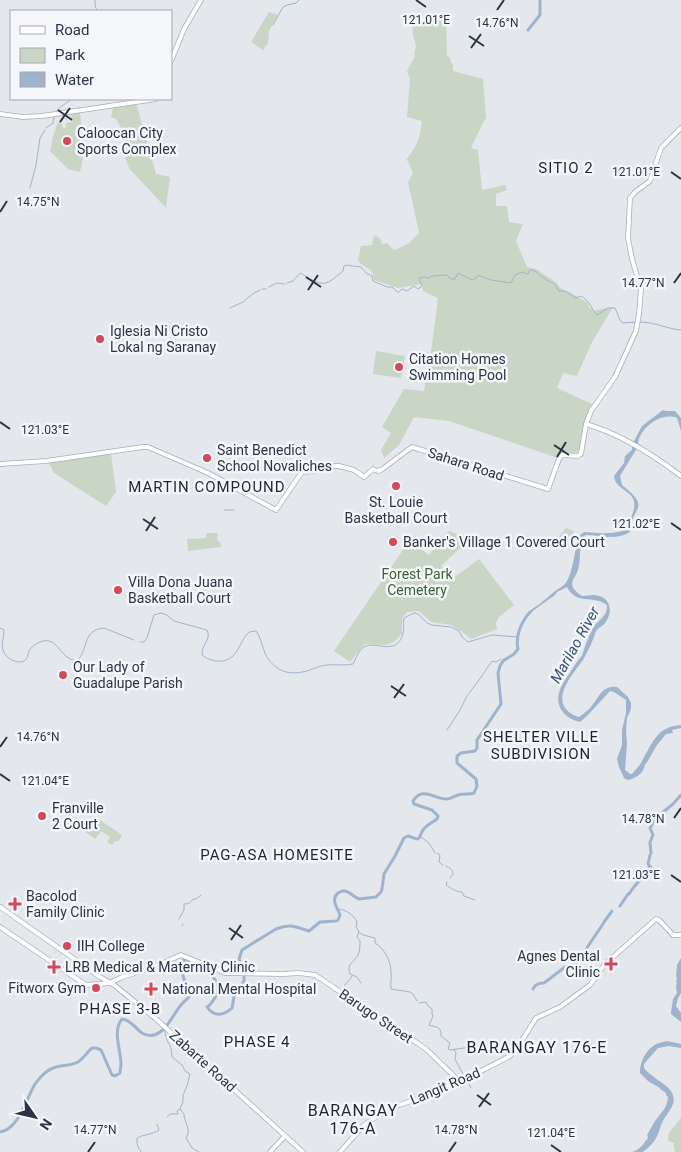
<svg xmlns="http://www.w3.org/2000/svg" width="681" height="1152" font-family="Roboto,sans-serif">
<rect width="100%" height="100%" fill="#e4e7ec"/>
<!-- green -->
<g fill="#c9d6c5">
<path d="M269,12L278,15L269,31L268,43L263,50L251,42Z"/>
<path d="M435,17L439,21L446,20L447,55L450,58L451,63L453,64V71L483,79L486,117L471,148L478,150L482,190L505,185L507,190L496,194V206H507L509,222L523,224L516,241L527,267L536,269L557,283L560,288L569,292L588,303L589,307L595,311C600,308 607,309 613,307L591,344L577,376L563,373L557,388L592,404C584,418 582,433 579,450L578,452C572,454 566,450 559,453L558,458L449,421L414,417L399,445L384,458L381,450L391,433L382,427L404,389L424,391L432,345L438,298L423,291L422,284L398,288L374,280L372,271L361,264L358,260L361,246L372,245L374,235L380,238L382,244L387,243L394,250L408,244L419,233L408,182L413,173L408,161L406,160C417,146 420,138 422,121L407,117L410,79L407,71L415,56L414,54L416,46L413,35L412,22L418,24L426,18L431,20Z"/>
<path d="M136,103L156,174L170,177L166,208L129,168L123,151L126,136L116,119L111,117L113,107Z"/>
<path d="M80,112L84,153L80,172L68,169L50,151L52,144V139L58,122L61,121L63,129L66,128V123L72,122L71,114Z"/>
<path d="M376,351L405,356L401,378L373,374Z"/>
<path d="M111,453L116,492L106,506L54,473L49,463Z"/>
<path d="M566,528L574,531L568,550L555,541Z"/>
<path d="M449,531L470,539L441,566L451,580L479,559L514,605L499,617L496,623L497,629L471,639L461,631L451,625L431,622L419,611L407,612L402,618V634C390,648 383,645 365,644L350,662L334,651L409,541L429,555L435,547V542Z"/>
<path d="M206,533H218L217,540L220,542L221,547L188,551L187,539L206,538Z"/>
<path d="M94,816L122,835L119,841H115L112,845L107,842L110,837L101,831L95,839L84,831Z"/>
<path d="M681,1118V1152H675L674,1148V1143L668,1141L669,1133Z"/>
</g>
<!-- water -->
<g fill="#9fb4cc">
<path d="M663,410L666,411H675L681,418V431L677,418C660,411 638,430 638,445L633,443L642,426Z"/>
<path d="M632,445L637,448L620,476L622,485C652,509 632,505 630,532C615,541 601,535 585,535C577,547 582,557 578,570C577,574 572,580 572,584C572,589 579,594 582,596C588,596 594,594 599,596C611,599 613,613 605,623C603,626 599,627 596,631C593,641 588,651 583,660C574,673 551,697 569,712C573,715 575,716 579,717C583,714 586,712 589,709C599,699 601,685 617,687L628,697L631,703V709L627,718L626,731L627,743L625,770L630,774H632C635,770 640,766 642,761C652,744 657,726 681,725V728L672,730L673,733L666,734L657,745L646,764H645C644,773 636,779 627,780L624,778L619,767L617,759L622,745V730L626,713V700L614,692L610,691L587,716L580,722C566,719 555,708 559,693C561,684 568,676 573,668C576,663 578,660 582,656C585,647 589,633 595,625C600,619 608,615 607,605C592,594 577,606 567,587L557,592L555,595L534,610L529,615L528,613C533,607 538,606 543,601C548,598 551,594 555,591C558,589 562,587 565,584C574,573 574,548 580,535L584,532C595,533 617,535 626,529C629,522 636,510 634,501C631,490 615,489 614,476L624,463L625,456L632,450Z"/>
<path d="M681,958V993L678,998L676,1006L681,1013V1022L671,1014V1012L673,999L677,993L676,987L677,982H676L677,977H676L677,965Z"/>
<path d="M667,1041L681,1044V1048L669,1046L658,1048L644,1064V1068C652,1078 664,1082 671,1091C679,1104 667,1112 662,1123C660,1126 660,1130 658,1134C655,1142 649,1147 643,1152H632C638,1150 643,1146 646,1140H647L648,1136L647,1135L655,1121L665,1108L667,1103L668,1097L666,1095V1093L660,1089V1088L648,1081L640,1073C640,1061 647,1047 659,1043C662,1042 665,1042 667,1041Z"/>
</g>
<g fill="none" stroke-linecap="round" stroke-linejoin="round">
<!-- stream -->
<g stroke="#9fb4cc" stroke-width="1">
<path d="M95,0V5L97,11"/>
<path d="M273,25L283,7L287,5L296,3L299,0"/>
<path d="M55,113C60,105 67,104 71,99"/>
<path d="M46,128L53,123L54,117"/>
<path d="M30,188L36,165L40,138L45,130"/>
<path d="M353,266L361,267L366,273L372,276L373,281L387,287H392L397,292H399L402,289L407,291L414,286L418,289L422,286L419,278L423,277L429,278L432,276L447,275L451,279H455L458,273L472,280L476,278L478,275L491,280L511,283L515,275L522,272L528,274L530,270C537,270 538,275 544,278C552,284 553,280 559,291H565L576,298L581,296C591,302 590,307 597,315L608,308H615L620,320L623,323L636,322"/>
<path d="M287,283L293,281L300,273C308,277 321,288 330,281C335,278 338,275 343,271L344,266L347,265L352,266"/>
<path d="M269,287L277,283L285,284"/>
<path d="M262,289H266"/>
<path d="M230,308L243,302L254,293L260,290"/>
<path d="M640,322C655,322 667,329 681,330"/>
<path d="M224,510H234"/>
<path d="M0,628L4,630C4,637 1,643 3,650C4,657 17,665 24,661C28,659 28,654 29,651C32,645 43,639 49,641C60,644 61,658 76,661C89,652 81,630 104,628L134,640"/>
<path d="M140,642H144L147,638L154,615L161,613L167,615L174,621L207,630C212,639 201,645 202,655C211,662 224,664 233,656C240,649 242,638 249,632L256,631C263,641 262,651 269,660C279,673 291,675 307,671C313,669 319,666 326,665C335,664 343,666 353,664C356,658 359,650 364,647C375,640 396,657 403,634C405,629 402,624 404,618L414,613L418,614L427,623L432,625L451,627L459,631L462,637L468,642L492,635L518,637"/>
<path d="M504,659H506"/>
<path d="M447,730L460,710L467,696L479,680L492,661L496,662L501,659"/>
<path d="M421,837L429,843L435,853"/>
<path d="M437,853L440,855L439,862L443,865"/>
<path d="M446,866C450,868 453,870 453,874L450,878"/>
<path d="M447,882L446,885C451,888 456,892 462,892L464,896L475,900"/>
<path d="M338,909C345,909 354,915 357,922L356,927L359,932L357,937L360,941C360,945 360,951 358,955C354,963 346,963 350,974L357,977L361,983"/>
<path d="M179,919L184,910V904C189,904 191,903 193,899H196L201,895"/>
<path d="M182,926L183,924"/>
<path d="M359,932L363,935L375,938V943C384,948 391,961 391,972C392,978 390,983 391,989L410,992L413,994L417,1001"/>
<path d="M342,991C344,983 349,982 352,976"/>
<path d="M419,1003L426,1002L428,1006L432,1009V1014L433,1016L429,1025C436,1028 441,1025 441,1036L450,1043L448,1049L450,1050L478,1046L480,1047L486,1054"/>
<path d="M164,1029L167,1040L171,1048L172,1057L182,1065L185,1071L190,1074L187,1086L183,1095V1102L180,1109L177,1111L178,1114H170L167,1117"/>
<path d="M454,1050L456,1053L455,1059L463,1074"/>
<path d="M467,1080L471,1088"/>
<path d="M180,1109L184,1114C184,1123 192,1129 186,1138L192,1148L199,1152"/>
<path d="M139,1149L137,1144V1138C144,1134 152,1135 159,1130L157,1124"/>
<path d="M140,1150L141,1152"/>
</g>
<!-- river -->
<g stroke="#9fb4cc" stroke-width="3">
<path d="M528,30L540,15V0"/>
<path d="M651,853L650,842L653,835L650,828L656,818L673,804L681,795"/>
<path d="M644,873L651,868L648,864L650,855"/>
<path d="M639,881L642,877"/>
<path d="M634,887L638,882"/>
<path d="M629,894L633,888"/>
<path d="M620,906L628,894"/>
<path d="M604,922L612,911"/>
<path d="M533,989C535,984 539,983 544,983L565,967H571L576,964L603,924"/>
<path d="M0,1132C19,1129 26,1099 35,1084C40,1077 48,1069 56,1067C63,1065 71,1066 78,1062C84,1058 87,1052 92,1048H96L101,1050L112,1075L115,1076L120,1073C120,1070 121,1067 121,1064C121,1050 112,1031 122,1019C131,1020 135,1028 142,1033C160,1043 170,1020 178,1009C181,1004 185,1001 189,997V994L179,964L181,961L185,960C188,962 192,966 195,968C197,969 200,968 202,969C212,974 221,983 217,994C214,999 212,1004 207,1007C214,1017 223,1016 232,1008L235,991L241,986L244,981V976L239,959L242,950L276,929C292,923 295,927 309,931L320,922L336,921L338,920L340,915C338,908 330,900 338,893C340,892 343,890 345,891C350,892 354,897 359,899L376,897L381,892L382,889L384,874L395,856L404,838L408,836C422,841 417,840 423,830C426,825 433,822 437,819L438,816L432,810L414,804L413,801C423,786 433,799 447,799C451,799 454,796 458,795C464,793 469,795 474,793L477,786L476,779L457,763V756L461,753L475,751L477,748V740L501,704L498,673L500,666L503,661L514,654L518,649C515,637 521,622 530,612"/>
</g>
<defs>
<g id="secondary">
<path d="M171,61L184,29L201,0"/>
<path d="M0,114L23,117L42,116L156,99"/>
<path d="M586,424C621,434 652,454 681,476"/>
<path d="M0,464L46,461L143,447H148L208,473L276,510L302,472L315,471L331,466H339L354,470L364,477L373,469L378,471L381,470L412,447L548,489L559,459L562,455L578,456L581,454L586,424L591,411L615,377L636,331L639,314L641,289L632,259L628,238L630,198L635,192L650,181L661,148L681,128"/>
<path d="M0,907L100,977L114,985L155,1018L303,1152"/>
<path d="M0,927L86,985L110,983L120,978L161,964L181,955L225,973L283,974L299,973L315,975L426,1049L460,1082"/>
<path d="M270,1152L285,1136"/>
<path d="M340,1152L363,1126L383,1112L399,1105L420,1098L460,1082L510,1056L518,1047L536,1018L560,1007L590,985L605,964L656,919L659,920L673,935H681"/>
</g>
</defs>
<!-- secondary casing -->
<use href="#secondary" stroke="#a9aeb7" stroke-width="5.5"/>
<!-- secondary -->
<use href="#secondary" stroke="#fff" stroke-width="4"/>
</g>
<!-- ticks -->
<path fill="none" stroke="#2b3445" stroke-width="2" d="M416,0L426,7M497,10L504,0M469,36L484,46M471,48L481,34M58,110L72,120M60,122L70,108M671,172L681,179M0,212L7,201M306,277L321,287M674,283L681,273M308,290L318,275M0,422L10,429M554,445L569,455M557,457L566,442M143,519L158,529M671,523L681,530M146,531L155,517M391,686L406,696M394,698L404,684M0,747L7,737M0,774L10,781M674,818L681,808M671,875L681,882M229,928L243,938M231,940L241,925M477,1095L491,1105M479,1107L489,1093M551,1145L561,1152M88,1152L95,1142M449,1152L456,1142"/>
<!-- markers -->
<g fill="#d1495b" stroke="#f4f6f9" stroke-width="2">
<circle cx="67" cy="141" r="5"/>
<circle cx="100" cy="339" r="5"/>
<circle cx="399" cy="367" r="5"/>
<circle cx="207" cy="458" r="5"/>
<circle cx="396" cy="486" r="5"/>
<circle cx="393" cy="542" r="5"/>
<circle cx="118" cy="590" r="5"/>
<circle cx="63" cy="675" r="5"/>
<circle cx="42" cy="816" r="5"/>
<path d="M12.5 896.5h5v5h5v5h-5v5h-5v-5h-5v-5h5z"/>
<circle cx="67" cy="946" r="5"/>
<path d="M608.5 956.5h5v5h5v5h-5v5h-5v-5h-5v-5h5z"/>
<path d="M51.5 959.5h5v5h5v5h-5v5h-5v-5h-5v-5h5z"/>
<circle cx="96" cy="988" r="5"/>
<path d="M148.5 981.5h5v5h5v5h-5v5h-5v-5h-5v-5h5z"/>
</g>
<g text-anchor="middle" stroke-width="5" stroke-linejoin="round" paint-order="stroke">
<!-- poi labels -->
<g font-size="14" fill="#2b3445" stroke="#f4f6f9" text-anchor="start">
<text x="77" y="138">Caloocan City<tspan x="77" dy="16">Sports Complex</tspan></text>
<text x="110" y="336">Iglesia Ni Cristo<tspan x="110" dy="16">Lokal ng Saranay</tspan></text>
<text x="409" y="364">Citation Homes<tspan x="409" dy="16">Swimming Pool</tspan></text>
<text x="217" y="455">Saint Benedict<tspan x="217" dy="16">School Novaliches</tspan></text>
<text x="396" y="507" text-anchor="middle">St. Louie<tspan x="396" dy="16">Basketball Court</tspan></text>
<text x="403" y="547">Banker's Village 1 Covered Court</text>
<text x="128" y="587">Villa Dona Juana<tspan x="128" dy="16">Basketball Court</tspan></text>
<text x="73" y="672">Our Lady of<tspan x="73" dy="16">Guadalupe Parish</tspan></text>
<text x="52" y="813">Franville<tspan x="52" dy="16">2 Court</tspan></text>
<text x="26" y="901">Bacolod<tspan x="26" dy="16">Family Clinic</tspan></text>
<text x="77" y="951">IIH College</text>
<text x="600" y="961" text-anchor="end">Agnes Dental<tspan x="600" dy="16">Clinic</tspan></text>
<text x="65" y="972">LRB Medical &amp; Maternity Clinic</text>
<text x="86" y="993" text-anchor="end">Fitworx Gym</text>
<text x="162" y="994">National Mental Hospital</text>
</g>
<!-- street labels -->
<g font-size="14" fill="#2b3445" stroke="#f4f6f9">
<text transform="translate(466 464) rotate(18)" y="5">Sahara Road</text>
<text transform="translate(376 1016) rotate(34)" y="5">Barugo Street</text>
<text transform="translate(203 1061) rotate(42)" y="5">Zabarte Road</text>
<text transform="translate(445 1086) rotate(-23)" y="5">Langit Road</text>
</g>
<!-- park labels -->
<g font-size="14" fill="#3f6138" stroke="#f4f6f9">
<text x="417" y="579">Forest Park<tspan x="417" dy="16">Cemetery</tspan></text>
</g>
<!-- neighbourhood labels -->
<g font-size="15" letter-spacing="1" fill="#1d2536" stroke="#f4f6f9">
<text x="566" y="173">SITIO 2</text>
<text x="207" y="492">MARTIN COMPOUND</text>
<text x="541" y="742">SHELTER VILLE<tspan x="541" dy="17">SUBDIVISION</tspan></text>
<text x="277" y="860">PAG-ASA HOMESITE</text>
<text x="120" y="1014">PHASE 3-B</text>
<text x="257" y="1047">PHASE 4</text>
</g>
<!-- water labels -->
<g font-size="15" font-style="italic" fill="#34527a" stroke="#f4f6f9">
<text transform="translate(575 645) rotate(-61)" y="5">Marilao River</text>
</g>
<!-- quarter labels -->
<g font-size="16" letter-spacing="1" fill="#1d2536" stroke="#f4f6f9">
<text x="537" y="1053">BARANGAY 176-E</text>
<text x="353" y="1116">BARANGAY<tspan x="353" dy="18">176-A</tspan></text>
</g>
</g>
<g font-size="12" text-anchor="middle" fill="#2b3445" stroke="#f4f6f9" stroke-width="5" stroke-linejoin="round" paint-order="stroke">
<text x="426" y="24">121.01°E</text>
<text x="497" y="27">14.76°N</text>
<text x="636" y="176">121.01°E</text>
<text x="38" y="206">14.75°N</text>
<text x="643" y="287">14.77°N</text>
<text x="45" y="434">121.03°E</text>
<text x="636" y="528">121.02°E</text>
<text x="38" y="741">14.76°N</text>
<text x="45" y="785">121.04°E</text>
<text x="643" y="823">14.78°N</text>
<text x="636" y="879">121.03°E</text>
<text x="95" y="1134">14.77°N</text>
<text x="456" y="1134">14.78°N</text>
<text x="551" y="1137">121.04°E</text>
</g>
<!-- legend -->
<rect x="10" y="10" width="162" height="90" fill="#f4f6f9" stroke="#a4a8b1"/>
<rect x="20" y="26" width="25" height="8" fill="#ffffff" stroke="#a4a8b1"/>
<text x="55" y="35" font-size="15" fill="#2b3445">Road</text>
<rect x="20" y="48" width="25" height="15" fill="#c9d6c5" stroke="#a4a8b1"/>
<text x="55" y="60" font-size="15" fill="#2b3445">Park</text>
<rect x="20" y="72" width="25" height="15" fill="#9fb4cc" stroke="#a4a8b1"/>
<text x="55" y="85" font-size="15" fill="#2b3445">Water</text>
<!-- north arrow -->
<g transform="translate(35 1117) rotate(124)" stroke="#f4f6f9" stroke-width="4" paint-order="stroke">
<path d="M0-4L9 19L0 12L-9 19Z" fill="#2b3445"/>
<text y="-8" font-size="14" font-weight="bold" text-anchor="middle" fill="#2b3445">N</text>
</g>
</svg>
